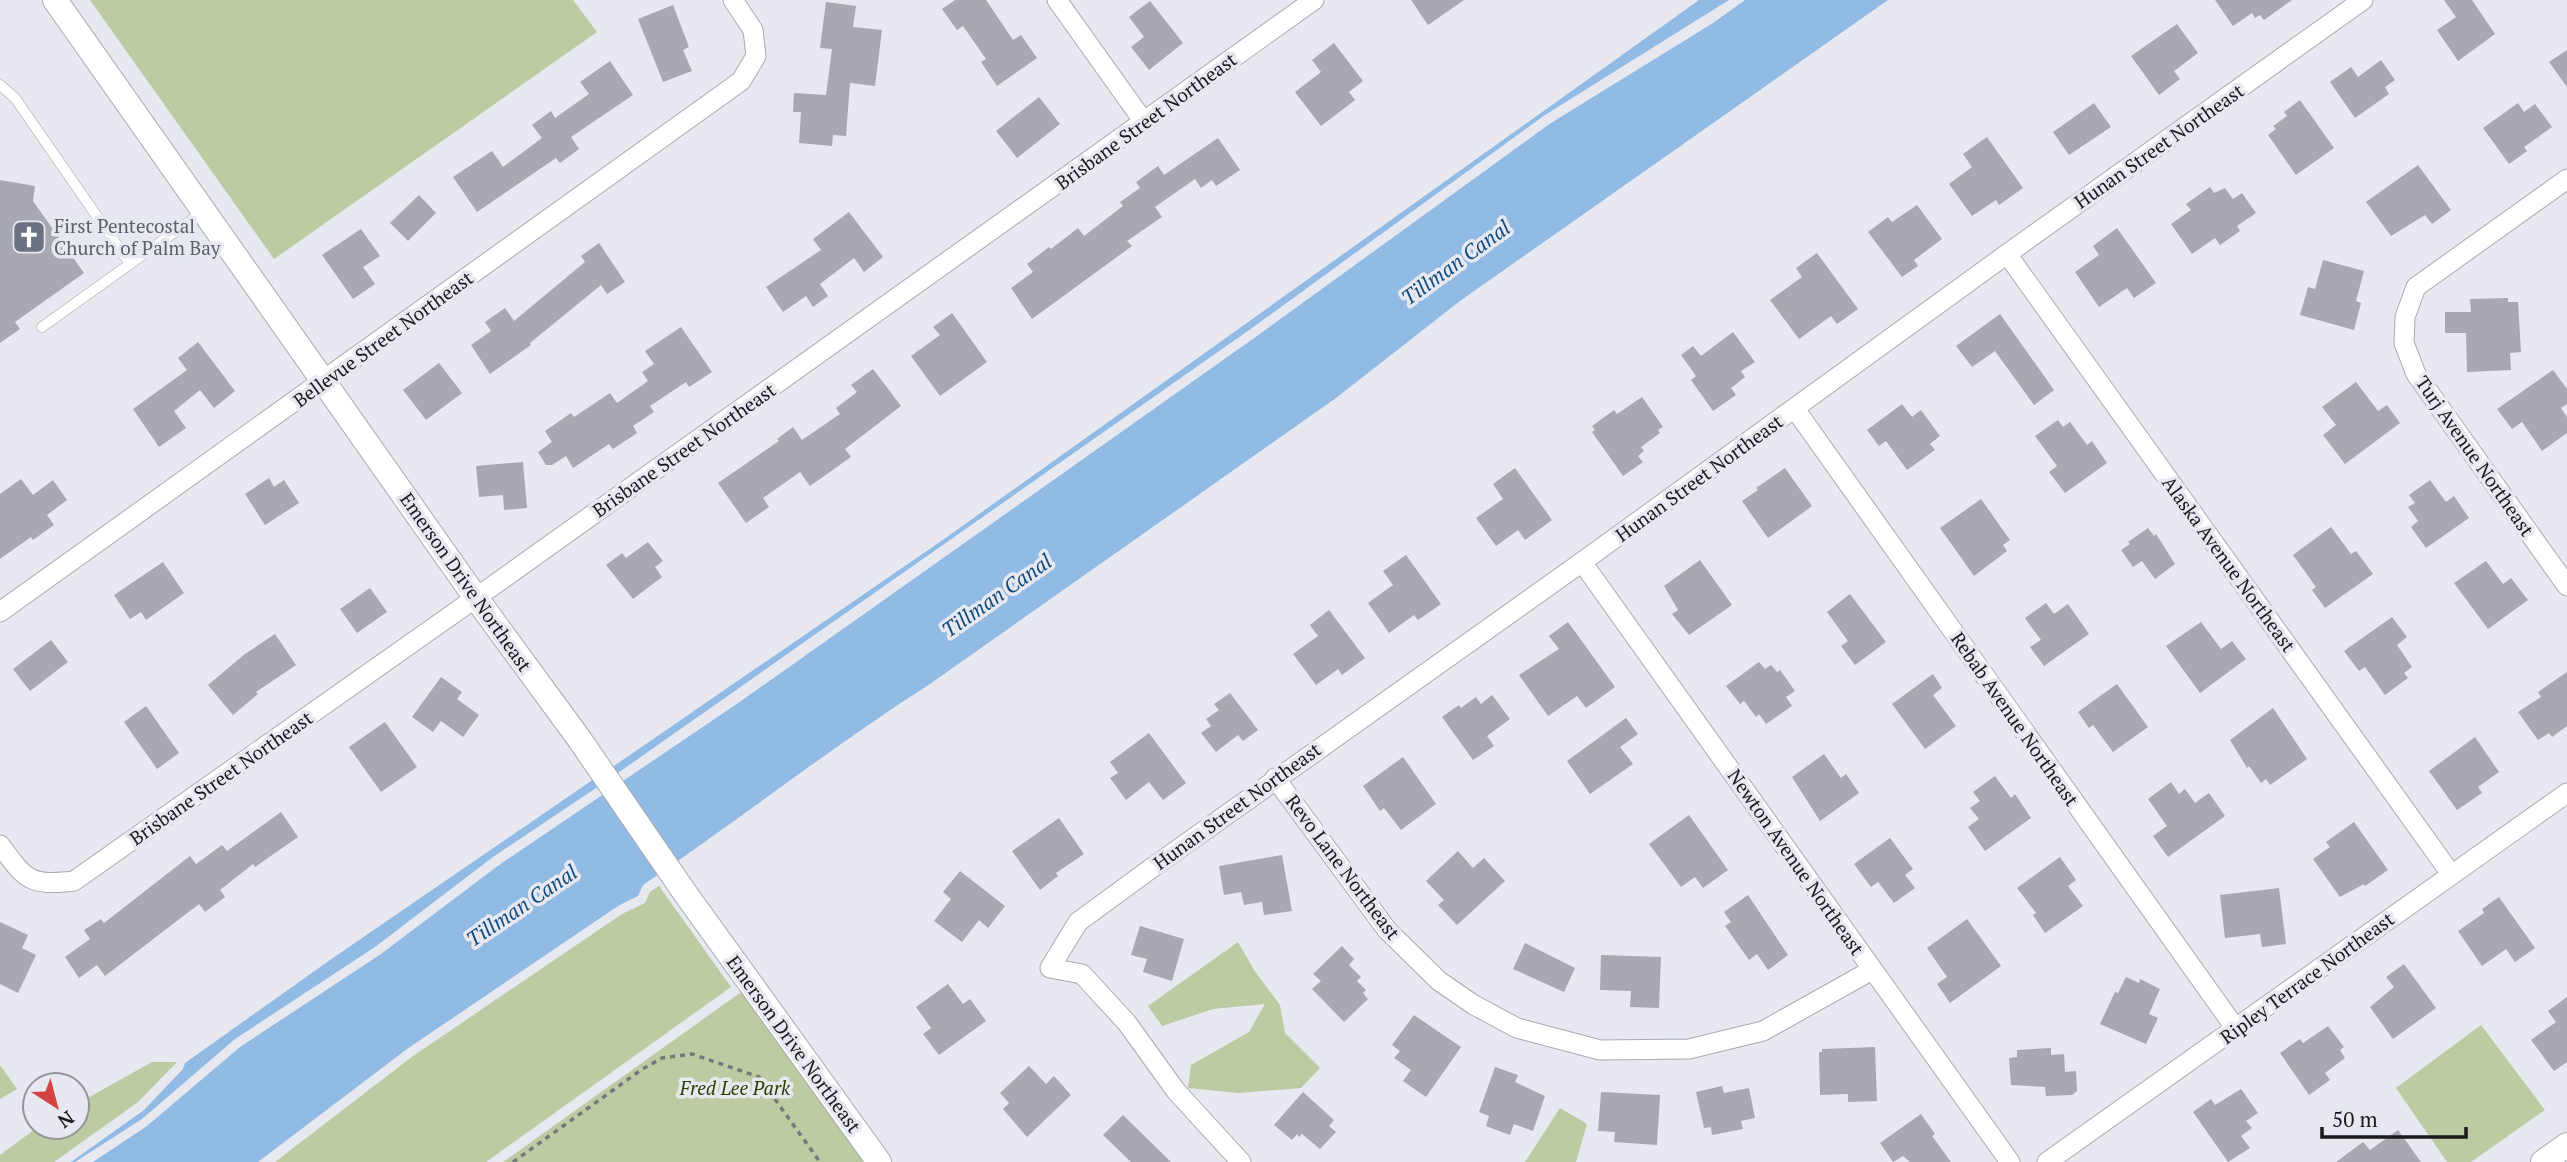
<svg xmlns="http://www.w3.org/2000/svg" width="2567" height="1162" font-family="'PT Serif',serif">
<rect width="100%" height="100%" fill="#e7e8f0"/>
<!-- green -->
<g fill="#bccba1">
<path d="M90,0H573L597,32L274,259Z"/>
<path d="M659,886L731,987L486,1162H275L413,1056L622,914L645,903L650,892Z"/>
<path d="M1238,942L1254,970L1280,1005L1285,1033L1320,1068L1301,1088L1238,1093L1188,1088L1191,1065L1249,1032L1265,1004L1213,1009L1162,1026L1148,1006Z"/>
<path d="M751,985L879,1162H503Z"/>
<path d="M2481,1025L2545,1110L2471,1162H2447L2396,1088Z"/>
<path d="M152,1062H177L138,1102L54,1162H0V1155L38,1127H77V1104Z"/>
<path d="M0,1065L17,1089L0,1099Z"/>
<path d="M1560,1108L1587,1124L1576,1162H1525Z"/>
</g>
<!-- water -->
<g fill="#91bbe4">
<path d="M1699,0H1729L1545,115L1252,328L615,775L611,768L947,537Z"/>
<path d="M1745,0H1888L1460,301L1336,398L927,686C830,748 739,820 643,885L638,896L618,906L407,1049L258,1162H93L147,1126L240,1047L381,954L499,865L741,701L1257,336L1551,123L1713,23Z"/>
<path d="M594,779L599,786L493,857L375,947L235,1039L142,1119L75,1162H71L144,1110L183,1069L185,1063L330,960Z"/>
</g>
<!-- building -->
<g fill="#a7a8b0">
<path d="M955,0H986L1013,40L1021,35L1037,58L997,86L981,62L986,59L963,26L957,30L942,9Z"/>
<path d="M1411,0H1464L1428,25Z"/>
<path d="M2215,0H2292L2264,20L2260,15L2255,18L2252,13L2233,26Z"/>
<path d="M2444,0H2472L2495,34L2458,61L2437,30L2456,17Z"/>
<path d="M1150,1L1183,43L1149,70L1131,47L1144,37L1129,17Z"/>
<path d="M826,2L856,6L853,27L882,30L875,86L850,83L846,136L833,135L832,146L799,143L801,112H793L794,93L826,95L832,49L820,48Z"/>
<path d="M673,5L689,47L683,50L692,71L663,82L638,19Z"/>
<path d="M2177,24L2198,53L2174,71L2180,79L2159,95L2131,56Z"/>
<path d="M1334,43L1363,81L1349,92L1355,100L1321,126L1295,92L1321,72L1312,60Z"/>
<path d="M2567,50V87L2549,62Z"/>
<path d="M2381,60L2395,80L2385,87L2389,94L2355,118L2330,82L2351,67L2358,77Z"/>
<path d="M610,61L633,95L571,137L579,149L560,163L556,158L477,212L453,177L492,151L503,167L542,138L532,125L551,111L555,118L589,94L580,82Z"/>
<path d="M1039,97L1060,124L1017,158L996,131Z"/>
<path d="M2300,100L2334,148L2296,175L2268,135L2276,129L2273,126L2287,116L2284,112Z"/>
<path d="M2094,103L2111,127L2069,155L2053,132Z"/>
<path d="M2518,103L2524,112L2535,104L2552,127L2524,147L2527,151L2509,164L2483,128Z"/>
<path d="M1987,137L2023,188L1999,205L1996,200L1972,216L1949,184L1972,167L1963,154Z"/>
<path d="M1218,138L1240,170L1216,186L1212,180L1201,188L1195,179L1155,207L1162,217L1127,241L1132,246L1032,319L1011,288L1033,272L1027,264L1049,247L1051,249L1078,228L1084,236L1123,206L1120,202L1140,188L1136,182L1158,166L1164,175Z"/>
<path d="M2418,165L2451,210L2432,224L2425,215L2391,236L2366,202Z"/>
<path d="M0,180L35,186L33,201L84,273L15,322L20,329L0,343Z"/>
<path d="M2210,187L2214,193L2225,188L2233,199L2242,193L2256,213L2237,226L2240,231L2220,245L2215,238L2192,254L2171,224L2191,210L2186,204Z"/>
<path d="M419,195L436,213L408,241L390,223Z"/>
<path d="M1917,205L1942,239L1914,260L1918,266L1902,277L1868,232L1888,217L1892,222Z"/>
<path d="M849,212L883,257L864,272L854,258L820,284L828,296L813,307L806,296L783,312L766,287L821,250L813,239Z"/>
<path d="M2117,228L2156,283L2134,298L2127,288L2099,307L2075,272L2099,255L2093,246Z"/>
<path d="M361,229L380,256L363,267L375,284L353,299L322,255Z"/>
<path d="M599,243L625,282L607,294L601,285L530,343L531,345L490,374L471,345L491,331L485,322L505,308L514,321L585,262L581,256Z"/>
<path d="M1817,253L1858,309L1837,324L1831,316L1799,339L1770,300L1802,277L1796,268Z"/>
<path d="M2323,260L2364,271L2356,301L2361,303L2354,330L2300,315L2308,287L2315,289Z"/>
<path d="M2508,298V302H2518L2521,352L2510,353L2511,370L2467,372L2466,333H2445V312H2471L2470,299Z"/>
<path d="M952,313L987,362L940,396L911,356L940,335L933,327Z"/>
<path d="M2000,314L2054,390L2034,405L1995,351L1972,367L1956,346Z"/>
<path d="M681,327L712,372L689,387L686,382L650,406L654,412L633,426L637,433L613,449L609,444L573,468L566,456L552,465H546L538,452L552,442L545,431L571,413L574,417L610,393L617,403L648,381L642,372L654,364L645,351Z"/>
<path d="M1733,332L1755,362L1741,371L1745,377L1731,388L1736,395L1713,411L1691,380L1696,376L1681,355L1693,346L1701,356Z"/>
<path d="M198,342L235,391L214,408L200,390L174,411L186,428L159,447L133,409L187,370L178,358Z"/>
<path d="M439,363L462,393L426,420L403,390Z"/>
<path d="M873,369L901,406L845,449L851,457L810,486L800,472L763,498L769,507L746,523L718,483L779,441L777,439L793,427L802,440L840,414L836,408L857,392L851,385Z"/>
<path d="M2553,370L2567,389V404L2561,408L2567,417V433L2542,451L2522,422L2512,429L2497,409Z"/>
<path d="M2356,382L2378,411L2387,405L2400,423L2345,464L2323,435L2336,425L2322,407Z"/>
<path d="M1642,397L1663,427L1658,430L1660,433L1641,447L1644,451L1638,456L1643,462L1623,476L1592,432L1595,430L1592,426L1614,410L1617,414Z"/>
<path d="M1902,404L1912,417L1921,410L1940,436L1930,444L1935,450L1907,470L1886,441L1879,446L1867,430Z"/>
<path d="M2058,420L2063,427L2070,422L2087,445L2092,441L2107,463L2065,493L2049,472L2057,466L2035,436Z"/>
<path d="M523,462L527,508L504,510L503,495L479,497L476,466Z"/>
<path d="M1515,468L1552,520L1525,540L1518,530L1496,546L1476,518L1503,499L1493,484Z"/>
<path d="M1785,468L1812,506L1768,538L1742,501L1758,490L1756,488Z"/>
<path d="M269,478L274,487L284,480L299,503L265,525L245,494Z"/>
<path d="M21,479L33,495L53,480L67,500L47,515L54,525L33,540L31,537L0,559V494Z"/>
<path d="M2430,480L2446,502L2454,496L2469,518L2426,548L2411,527L2418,521L2408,507L2415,503L2409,495Z"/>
<path d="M1981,499L2010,540L2003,545L2007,551L1974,576L1940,528Z"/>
<path d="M2331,527L2351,554L2356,551L2373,574L2325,608L2312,590L2316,587L2293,555Z"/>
<path d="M2148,528L2154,536L2156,534L2175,564L2155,579L2142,561L2133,567L2121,550L2130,544L2128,542Z"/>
<path d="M648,542L663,561L655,567L662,577L633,599L606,565L622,553L626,558Z"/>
<path d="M1406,555L1441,604L1418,620L1414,615L1389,633L1368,603L1393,585L1383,571Z"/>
<path d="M1700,560L1732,605L1689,635L1672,614L1678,610L1664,586Z"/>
<path d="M2486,561L2503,584L2511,578L2528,600L2488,629L2454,583Z"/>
<path d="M163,562L184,593L146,620L141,612L130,619L114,595Z"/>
<path d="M370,588L387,612L357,633L340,609Z"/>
<path d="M1850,594L1886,642L1855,665L1841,646L1848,641L1827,612Z"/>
<path d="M2046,603L2054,614L2068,604L2089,634L2044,666L2030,647L2041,640L2025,618Z"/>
<path d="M1329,610L1365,658L1342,675L1338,669L1316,685L1293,654L1318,636L1310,625Z"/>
<path d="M2392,617L2407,637L2397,645L2412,667L2404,673L2408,678L2385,695L2365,667L2359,671L2344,651Z"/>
<path d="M1568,622L1615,687L1586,708L1577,696L1548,716L1519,675L1559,649L1549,636Z"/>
<path d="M2201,622L2221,649L2232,641L2246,659L2200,693L2166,646Z"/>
<path d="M275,634L296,665L256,692L258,694L233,715L208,685L245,654Z"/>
<path d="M51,640L68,662L30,691L13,669Z"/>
<path d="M1759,662L1765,669L1771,665L1777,672L1780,670L1795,691L1786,697L1792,706L1766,724L1759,714L1756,717L1744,701L1740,704L1726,686Z"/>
<path d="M2567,672V726L2552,737L2549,733L2538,740L2518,712L2541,697L2538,692Z"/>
<path d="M1933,674L1942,688L1933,695L1956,726L1925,749L1892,704Z"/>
<path d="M441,677L462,692L457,699L479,715L463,737L441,721L433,732L412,717Z"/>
<path d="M2117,684L2148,727L2113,752L2093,725L2089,728L2078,712Z"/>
<path d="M1230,693L1258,730L1243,741L1238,735L1216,752L1201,733L1211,726L1206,719L1219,710L1214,704Z"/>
<path d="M1492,695L1510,719L1487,736L1494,746L1473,760L1442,717L1459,705L1461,708L1476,697L1481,704Z"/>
<path d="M146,706L179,753L157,769L124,722Z"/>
<path d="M2273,708L2307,759L2270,785L2266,779L2261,783L2249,766L2247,768L2230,740Z"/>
<path d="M1626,718L1638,734L1620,747L1633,764L1590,794L1567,761Z"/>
<path d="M385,722L417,767L381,792L349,747Z"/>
<path d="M1149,733L1186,783L1163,800L1149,782L1126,800L1110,778L1118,773L1110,762Z"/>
<path d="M2475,737L2499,772L2478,787L2482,793L2457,810L2429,771Z"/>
<path d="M1824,754L1841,778L1846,774L1859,793L1820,821L1792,777Z"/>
<path d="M1403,757L1436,804L1401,830L1384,808L1380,811L1363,786Z"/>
<path d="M1995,776L2011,798L2015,794L2031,818L1985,851L1968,827L1979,819L1970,808L1980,801L1973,792Z"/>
<path d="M2171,782L2179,794L2185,789L2195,803L2209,793L2225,816L2168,857L2153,836L2167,826L2148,799Z"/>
<path d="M281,812L298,837L255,867L253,864L220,890L225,897L205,912L199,904L105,976L97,965L79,978L65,957L90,939L84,930L101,919L104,923L190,856L196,864L222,845L227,851Z"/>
<path d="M1689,815L1728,870L1703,888L1695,877L1681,887L1649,844Z"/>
<path d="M1059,818L1084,854L1056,873L1058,876L1040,890L1012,851Z"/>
<path d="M2354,822L2388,870L2365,886L2364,884L2340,897L2313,859L2330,847L2326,842Z"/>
<path d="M1890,838L1913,869L1905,875L1915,888L1894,903L1878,882L1871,887L1854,864Z"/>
<path d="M1458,851L1473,868L1484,858L1505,881L1457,925L1438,905L1444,900L1426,881Z"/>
<path d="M1282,855L1292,911L1264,915L1262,902L1244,905L1241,892L1224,895L1219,866Z"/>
<path d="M2060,857L2076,880L2068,886L2083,906L2045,933L2033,915L2036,913L2017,888Z"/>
<path d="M960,871L1005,906L988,928L979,920L962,942L934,921L951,899L943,892Z"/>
<path d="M2279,888L2286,944L2262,947L2260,934L2225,938L2220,895Z"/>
<path d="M1748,895L1788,955L1768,970L1757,954L1749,960L1725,926L1731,922L1724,912Z"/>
<path d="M2499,897L2535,948L2515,962L2506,949L2482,966L2458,931L2484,913L2482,909Z"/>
<path d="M1967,919L2001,966L1950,1003L1937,984L1947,977L1927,948Z"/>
<path d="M0,922L28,935L22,948L36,955L18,993L0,984Z"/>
<path d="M1140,926L1184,939L1172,981L1143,972L1147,959L1131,955Z"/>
<path d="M1525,943L1575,968L1564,992L1513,969Z"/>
<path d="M1342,946L1354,959L1349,965L1361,977L1357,981L1366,990L1363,993L1368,999L1344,1022L1312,989L1321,981L1313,974Z"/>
<path d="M1601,955L1661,957L1659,1008L1630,1007L1631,991L1600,990Z"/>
<path d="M2404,964L2436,1008L2393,1039L2370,1007L2394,987L2386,977Z"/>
<path d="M2126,977L2139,983L2140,979L2160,989L2149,1014L2158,1018L2146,1044L2100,1024L2115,992L2118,993Z"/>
<path d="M948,984L963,1004L970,999L986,1021L939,1055L923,1034L931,1028L916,1007Z"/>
<path d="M2567,997V1062L2554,1071L2531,1040L2556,1022L2548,1011Z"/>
<path d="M1414,1015L1461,1047L1426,1097L1403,1081L1411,1070L1394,1058L1400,1051L1392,1045Z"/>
<path d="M2328,1026L2344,1047L2340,1050L2345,1058L2325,1073L2330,1080L2309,1095L2280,1053L2300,1039L2303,1043Z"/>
<path d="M1875,1047L1877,1101L1848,1102V1094L1820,1095L1819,1052H1822V1049Z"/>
<path d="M2051,1048V1055L2064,1054L2065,1072L2076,1071L2077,1091L2072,1095L2046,1096L2045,1087L2011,1085L2009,1058L2017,1057V1050Z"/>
<path d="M1029,1066L1046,1084L1054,1076L1071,1095L1027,1137L1003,1109L1009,1103L1000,1093Z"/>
<path d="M1495,1067L1518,1075L1515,1082L1545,1096L1533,1131L1514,1124L1510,1135L1486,1126L1489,1116L1479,1112Z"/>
<path d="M1722,1086L1724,1093L1749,1088L1755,1118L1741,1121L1743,1129L1712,1135L1711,1127L1704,1128L1696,1092Z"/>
<path d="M2241,1089L2258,1113L2246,1121L2252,1128L2241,1136L2250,1148L2228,1162L2193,1112L2211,1099L2215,1105Z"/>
<path d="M1303,1092L1334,1120L1329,1126L1336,1132L1320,1149L1302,1134L1299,1137L1297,1134L1292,1140L1274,1125Z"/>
<path d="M1601,1092L1660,1095L1657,1145L1614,1142L1615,1132L1598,1131Z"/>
<path d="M1921,1114L1935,1134L1932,1136L1951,1162H1910L1903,1156L1893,1162L1880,1143Z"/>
<path d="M1123,1115L1171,1162H1131L1103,1135Z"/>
<path d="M2398,1130L2421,1162H2336L2363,1142L2370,1150Z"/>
</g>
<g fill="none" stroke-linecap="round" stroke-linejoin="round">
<defs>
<g id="service">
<path d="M0,85L15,98L130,264"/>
<path d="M42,327L204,211"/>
</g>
<g id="minor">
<path d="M1057,0L1144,122"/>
<path d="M2567,179L2416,287L2405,317L2404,343L2416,374L2567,586"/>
<path d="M2007,254L2451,874"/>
<path d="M1795,409L2236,1029"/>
<path d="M1582,562L2010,1162"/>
<path d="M0,612L741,81L756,56L753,30L733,0"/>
<path d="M1275,778L1387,930L1439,981L1474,1005L1517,1028L1600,1050L1689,1049L1763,1031L1872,970"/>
<path d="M0,845C26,880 29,886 74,881L494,585L1314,0"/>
<path d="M1241,1162L1176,1091L1127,1023L1082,974L1050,968L1078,922L1149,870L1582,562L2007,254L2363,0"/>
<path d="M2047,1162L2567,793"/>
</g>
<g id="tertiary">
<path d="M55,0L476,598L580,740L685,893L879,1162"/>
<path d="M2543,1162L2567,1145"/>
</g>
</defs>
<!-- service casing -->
<use href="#service" stroke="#a9aab2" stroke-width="11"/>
<!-- minor casing -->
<use href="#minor" stroke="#a9aab2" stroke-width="21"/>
<!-- tertiary casing -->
<use href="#tertiary" stroke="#a9aab2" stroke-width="26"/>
<!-- path -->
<path stroke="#77787d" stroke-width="3.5" stroke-dasharray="5 5" stroke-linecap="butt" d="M513,1162L641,1070L662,1058L692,1054L759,1077L820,1162"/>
<!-- service -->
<use href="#service" stroke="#fff" stroke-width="10"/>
<!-- minor -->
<use href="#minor" stroke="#fff" stroke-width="19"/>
<!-- tertiary -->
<use href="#tertiary" stroke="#fff" stroke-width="24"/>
</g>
<!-- icons -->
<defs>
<symbol id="church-square" viewBox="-11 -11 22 22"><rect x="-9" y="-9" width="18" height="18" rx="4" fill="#6b7280" stroke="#e7e8f0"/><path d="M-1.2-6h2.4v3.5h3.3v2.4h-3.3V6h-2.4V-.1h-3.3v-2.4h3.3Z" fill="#fff"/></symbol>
</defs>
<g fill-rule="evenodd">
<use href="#church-square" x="10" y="218" width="38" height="38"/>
</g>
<g text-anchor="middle" stroke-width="7" stroke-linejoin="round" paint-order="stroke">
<!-- street labels -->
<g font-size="19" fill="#191a1d" stroke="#e7e8f0">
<text transform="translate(1146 121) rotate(-36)" y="7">Brisbane Street Northeast</text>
<text transform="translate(2159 146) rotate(-35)" y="7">Hunan Street Northeast</text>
<text transform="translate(383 339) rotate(-36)" y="7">Bellevue Street Northeast</text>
<text transform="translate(684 450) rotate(-35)" y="7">Brisbane Street Northeast</text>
<text transform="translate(2475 456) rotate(55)" y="7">Turj Avenue Northeast</text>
<text transform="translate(1699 478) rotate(-36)" y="7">Hunan Street Northeast</text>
<text transform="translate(2229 564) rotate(54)" y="7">Alaska Avenue Northeast</text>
<text transform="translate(466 582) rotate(55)" y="7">Emerson Drive Northeast</text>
<text transform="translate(2015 719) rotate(55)" y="7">Rebab Avenue Northeast</text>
<text transform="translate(221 778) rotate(-35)" y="7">Brisbane Street Northeast</text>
<text transform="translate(1237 806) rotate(-36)" y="7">Hunan Street Northeast</text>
<text transform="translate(1796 862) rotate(55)" y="7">Newton Avenue Northeast</text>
<text transform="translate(1343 867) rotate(53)" y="7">Revo Lane Northeast</text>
<text transform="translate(2307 978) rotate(-36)" y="7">Ripley Terrace Northeast</text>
<text transform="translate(794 1044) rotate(54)" y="7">Emerson Drive Northeast</text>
</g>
<!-- worship labels -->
<g font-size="19" fill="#5b616d" stroke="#e7e8f0" text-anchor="start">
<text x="54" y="233">First Pentecostal<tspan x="54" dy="22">Church of Palm Bay</tspan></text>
</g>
<!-- park labels -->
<g font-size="19" font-style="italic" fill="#2f3e01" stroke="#e7e8f0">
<text x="735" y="1095">Fred Lee Park</text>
</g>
<!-- water labels -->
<g font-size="21" font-style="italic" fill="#0e4c80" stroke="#e7e8f0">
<text transform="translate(1456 263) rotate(-36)" y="7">Tillman Canal</text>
<text transform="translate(997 596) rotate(-35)" y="7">Tillman Canal</text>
<text transform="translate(522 906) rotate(-34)" y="7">Tillman Canal</text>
</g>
</g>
<!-- north arrow -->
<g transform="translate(56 1106) rotate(144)"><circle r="33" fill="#e7e8f0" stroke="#95969c" stroke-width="2"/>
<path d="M0-5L12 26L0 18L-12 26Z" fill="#d24342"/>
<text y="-10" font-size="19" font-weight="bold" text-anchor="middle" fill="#191a1d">N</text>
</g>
<!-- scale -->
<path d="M2322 1127v10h144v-10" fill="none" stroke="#191a1d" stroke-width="3.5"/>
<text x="2332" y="1127" font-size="21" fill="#191a1d" stroke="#e7e8f0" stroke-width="5" paint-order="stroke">50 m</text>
</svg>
